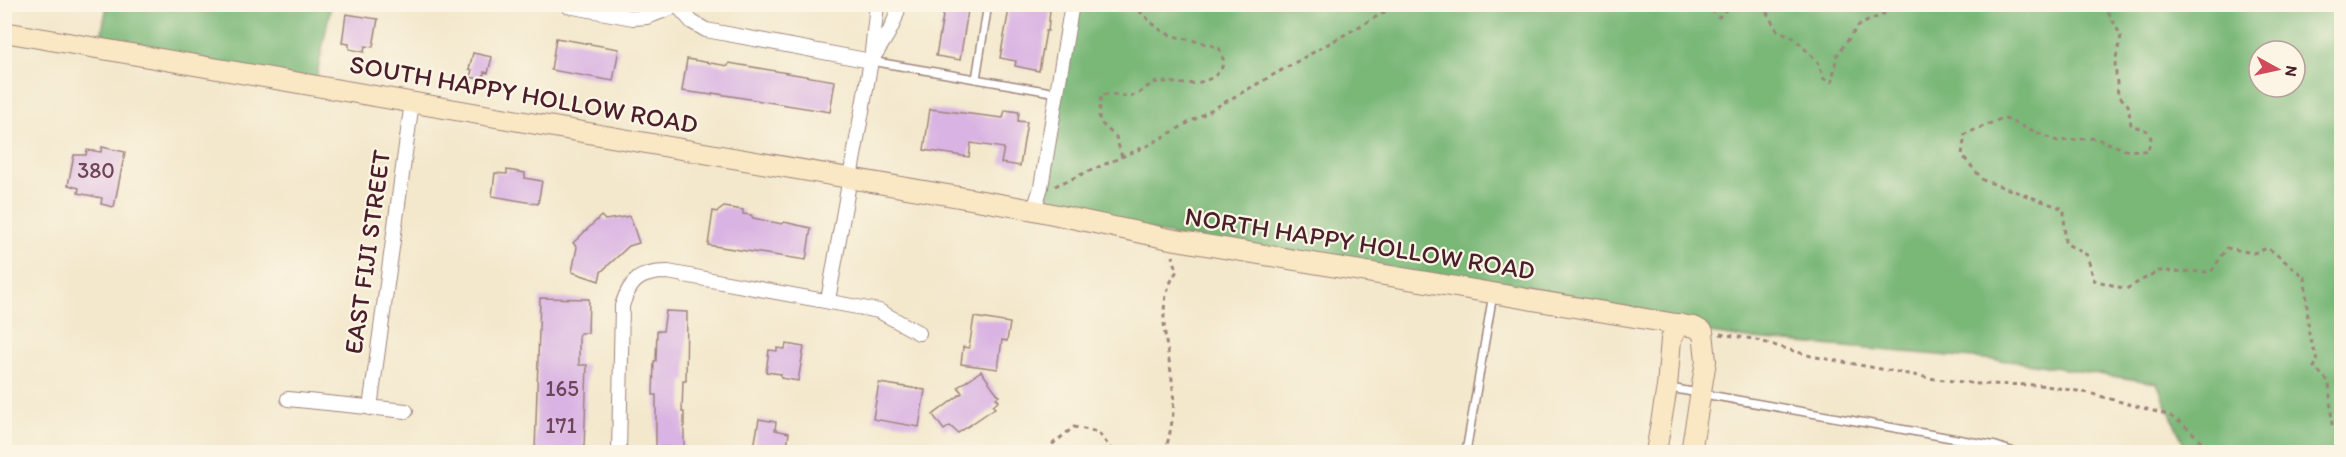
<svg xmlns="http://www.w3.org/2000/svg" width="2346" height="457" font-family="Itim,sans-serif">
<rect width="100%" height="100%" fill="#fcf5e5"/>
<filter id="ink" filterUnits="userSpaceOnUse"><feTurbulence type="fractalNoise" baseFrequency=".0167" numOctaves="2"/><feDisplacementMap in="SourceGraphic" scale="12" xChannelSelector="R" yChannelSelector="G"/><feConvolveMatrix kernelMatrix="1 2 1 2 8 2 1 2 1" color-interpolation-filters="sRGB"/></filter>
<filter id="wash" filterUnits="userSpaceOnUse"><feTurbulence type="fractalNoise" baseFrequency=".008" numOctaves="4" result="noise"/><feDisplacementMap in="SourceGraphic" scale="24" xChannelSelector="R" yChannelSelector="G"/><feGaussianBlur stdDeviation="1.35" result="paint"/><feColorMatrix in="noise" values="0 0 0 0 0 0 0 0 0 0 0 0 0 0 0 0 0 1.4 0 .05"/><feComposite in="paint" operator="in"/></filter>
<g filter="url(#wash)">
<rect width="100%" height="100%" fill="#f3e8cc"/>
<!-- forest -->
<g fill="#7ab878" stroke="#626c52" stroke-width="1.5" fill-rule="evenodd">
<path d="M107,5H331L315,85L99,48Z"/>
<path d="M1072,5H2341V452H2187L2157,383L2020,362L1753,339L1703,332L1034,210ZM2259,51H2295V87H2259Z"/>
</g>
<g id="blocks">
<!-- building -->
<g fill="#d9b3e3">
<path d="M945,4H969L960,60L936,56Z"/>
<path d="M1010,4L1050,10L1048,31H1046L1039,71L1015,66L1016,61L1000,58Z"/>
<path d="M346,14L378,19L373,47L365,46L364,52L349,49V44L342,43Z"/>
<path d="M556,38L619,49L613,81L551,70Z"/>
<path d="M473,53L492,57L488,73L484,72L483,80L470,77L472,70L469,69Z"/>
<path d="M687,59L728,66L729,63L835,81L830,112L712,93V95L682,91Z"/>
<path d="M930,109L1003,118L1005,110L1019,112L1018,121L1027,122L1020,166L1001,163L1004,148L971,143L969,157L924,150Z"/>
<path d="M102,147L125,152L114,207L101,204L102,198L78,193L79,188L68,185L74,155H86L87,150L101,152Z"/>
<path d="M507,170L525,173V178L542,181L538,204L492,196L495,173L507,174Z"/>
<path d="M724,207L743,210V214L751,215L753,218L782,224L784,222L811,228L806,260L708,245L713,211L717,212Z"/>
<path d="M601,216L605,220L630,216L639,243L629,246L601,272L599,281L572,272L577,247L573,243Z"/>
<path d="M540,298L589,299L588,333H580L579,337V365H587L584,449H577V453L535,451Z"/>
<path d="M666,311L687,312L686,381H683L682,412H684V447H656V395H653L654,361H656L657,331H663Z"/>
<path d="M974,317L1010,323L1007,341L1002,340L998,369L961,364L963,347L969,348Z"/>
<path d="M786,344L804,347L798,381L781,378V374L766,372L769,350L777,351V348L785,349Z"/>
<path d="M981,371L999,396L996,398L999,401L993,406L995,408L958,433L950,426L944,430L933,415L962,393L958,387Z"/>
<path d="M879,383L925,390L919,427L873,419Z"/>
<path d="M759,419L776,422L775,430L789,433L786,453H753Z"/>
</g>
</g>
</g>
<g filter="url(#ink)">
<use href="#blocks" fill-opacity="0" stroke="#9e847c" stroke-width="1.5"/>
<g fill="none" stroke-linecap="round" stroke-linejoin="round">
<defs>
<g id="lane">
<path d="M871,61L1057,93"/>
<path d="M976,79L988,4"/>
<path d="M1670,388L1996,446L2014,452"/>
<path d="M1466,452L1493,294"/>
</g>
<g id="street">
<path d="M676,4L692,22L706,30L871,61"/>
<path d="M568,6L633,18L647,17L676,6"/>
<path d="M872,59C884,41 895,26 899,4"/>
<path d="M1034,210L1041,187L1072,4"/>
<path d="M828,300L871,61L877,4"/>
<path d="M288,399L406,411"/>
<path d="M370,408L412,102"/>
<path d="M619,452L622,306C630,280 640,272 668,272L879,311L919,333"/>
</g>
<g id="secondary">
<path d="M4,32L1034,210L1170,239L1694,327L1703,332L1706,361L1691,452"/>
<path d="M1656,452L1667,387L1671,339L1679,324"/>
</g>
</defs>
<!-- lane casing -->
<use href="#lane" stroke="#9e847c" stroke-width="10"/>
<!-- street casing -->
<use href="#street" stroke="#9e847c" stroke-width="16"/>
<!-- secondary casing -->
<use href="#secondary" stroke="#9e847c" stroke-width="22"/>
<!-- path -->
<g stroke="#9e847c" stroke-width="3" stroke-dasharray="4.5 4.5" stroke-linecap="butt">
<path d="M1704,4L1719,17L1732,4"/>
<path d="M1762,4L1777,30L1794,38L1818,62L1824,79L1832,82L1837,55L1859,25L1886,13L1889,4"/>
<path d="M2104,4L2121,36L2115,62L2118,95L2128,105L2131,125L2147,131L2151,138L2148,151L2126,150L2095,138L2057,141L2003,118L1965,134L1962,155L1983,180L2064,209L2065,243L2087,255L2094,280L2126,289L2158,271L2211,272L2227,248L2253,253L2268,248L2305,277L2309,334L2318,361L2314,367L2329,382L2332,424L2342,437"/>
<path d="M1122,157L1116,137L1102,124L1099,117L1101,95C1112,92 1123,98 1134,95C1143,93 1148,83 1158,82C1168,81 1177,84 1187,84C1208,83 1233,72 1219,48C1202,41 1184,40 1168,34C1152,27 1144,12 1130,4"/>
<path d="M1055,186L1149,145L1399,4"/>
<path d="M1720,334L1753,339L1811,356L1935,379L1979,384L2040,385L2089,393L2168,415C2185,424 2198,437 2210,452"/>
<path d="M1048,452L1050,446L1074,427L1098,432L1111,449L1117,452"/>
<path d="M1165,452C1171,431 1175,411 1173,389C1170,350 1152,307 1177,271L1173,256"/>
<path d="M2339,452L2342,447"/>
</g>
<!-- lane -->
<use href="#lane" stroke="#fff" stroke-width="7"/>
<!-- street -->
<use href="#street" stroke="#fff" stroke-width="14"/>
<!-- secondary -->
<use href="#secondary" stroke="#fae7c3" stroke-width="20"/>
</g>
</g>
<g text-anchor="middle" stroke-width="4.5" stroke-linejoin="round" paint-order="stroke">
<!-- number labels -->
<g font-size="22" fill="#6e4459">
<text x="96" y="178">380</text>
<text x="562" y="396">165</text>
<text x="561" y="433">171</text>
</g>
<!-- street labels -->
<g font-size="26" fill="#4a1f2b" stroke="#fcf5e5">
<text transform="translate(524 94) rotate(10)" y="9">SOUTH HAPPY HOLLOW ROAD</text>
<text transform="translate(1360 243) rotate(9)" y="9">NORTH HAPPY HOLLOW ROAD</text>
<text transform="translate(367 252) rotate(-82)" y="9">EAST FIJI STREET</text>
</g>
</g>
<!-- margin -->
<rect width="2346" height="457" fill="none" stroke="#fcf5e5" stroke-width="24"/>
<!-- north arrow -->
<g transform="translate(2277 69) rotate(98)"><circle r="28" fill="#fcf5e5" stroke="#b59f9b" stroke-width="1.5"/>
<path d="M0-4.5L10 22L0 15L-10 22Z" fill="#d1495b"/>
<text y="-9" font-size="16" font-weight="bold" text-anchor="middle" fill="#4a1f2b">N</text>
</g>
</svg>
